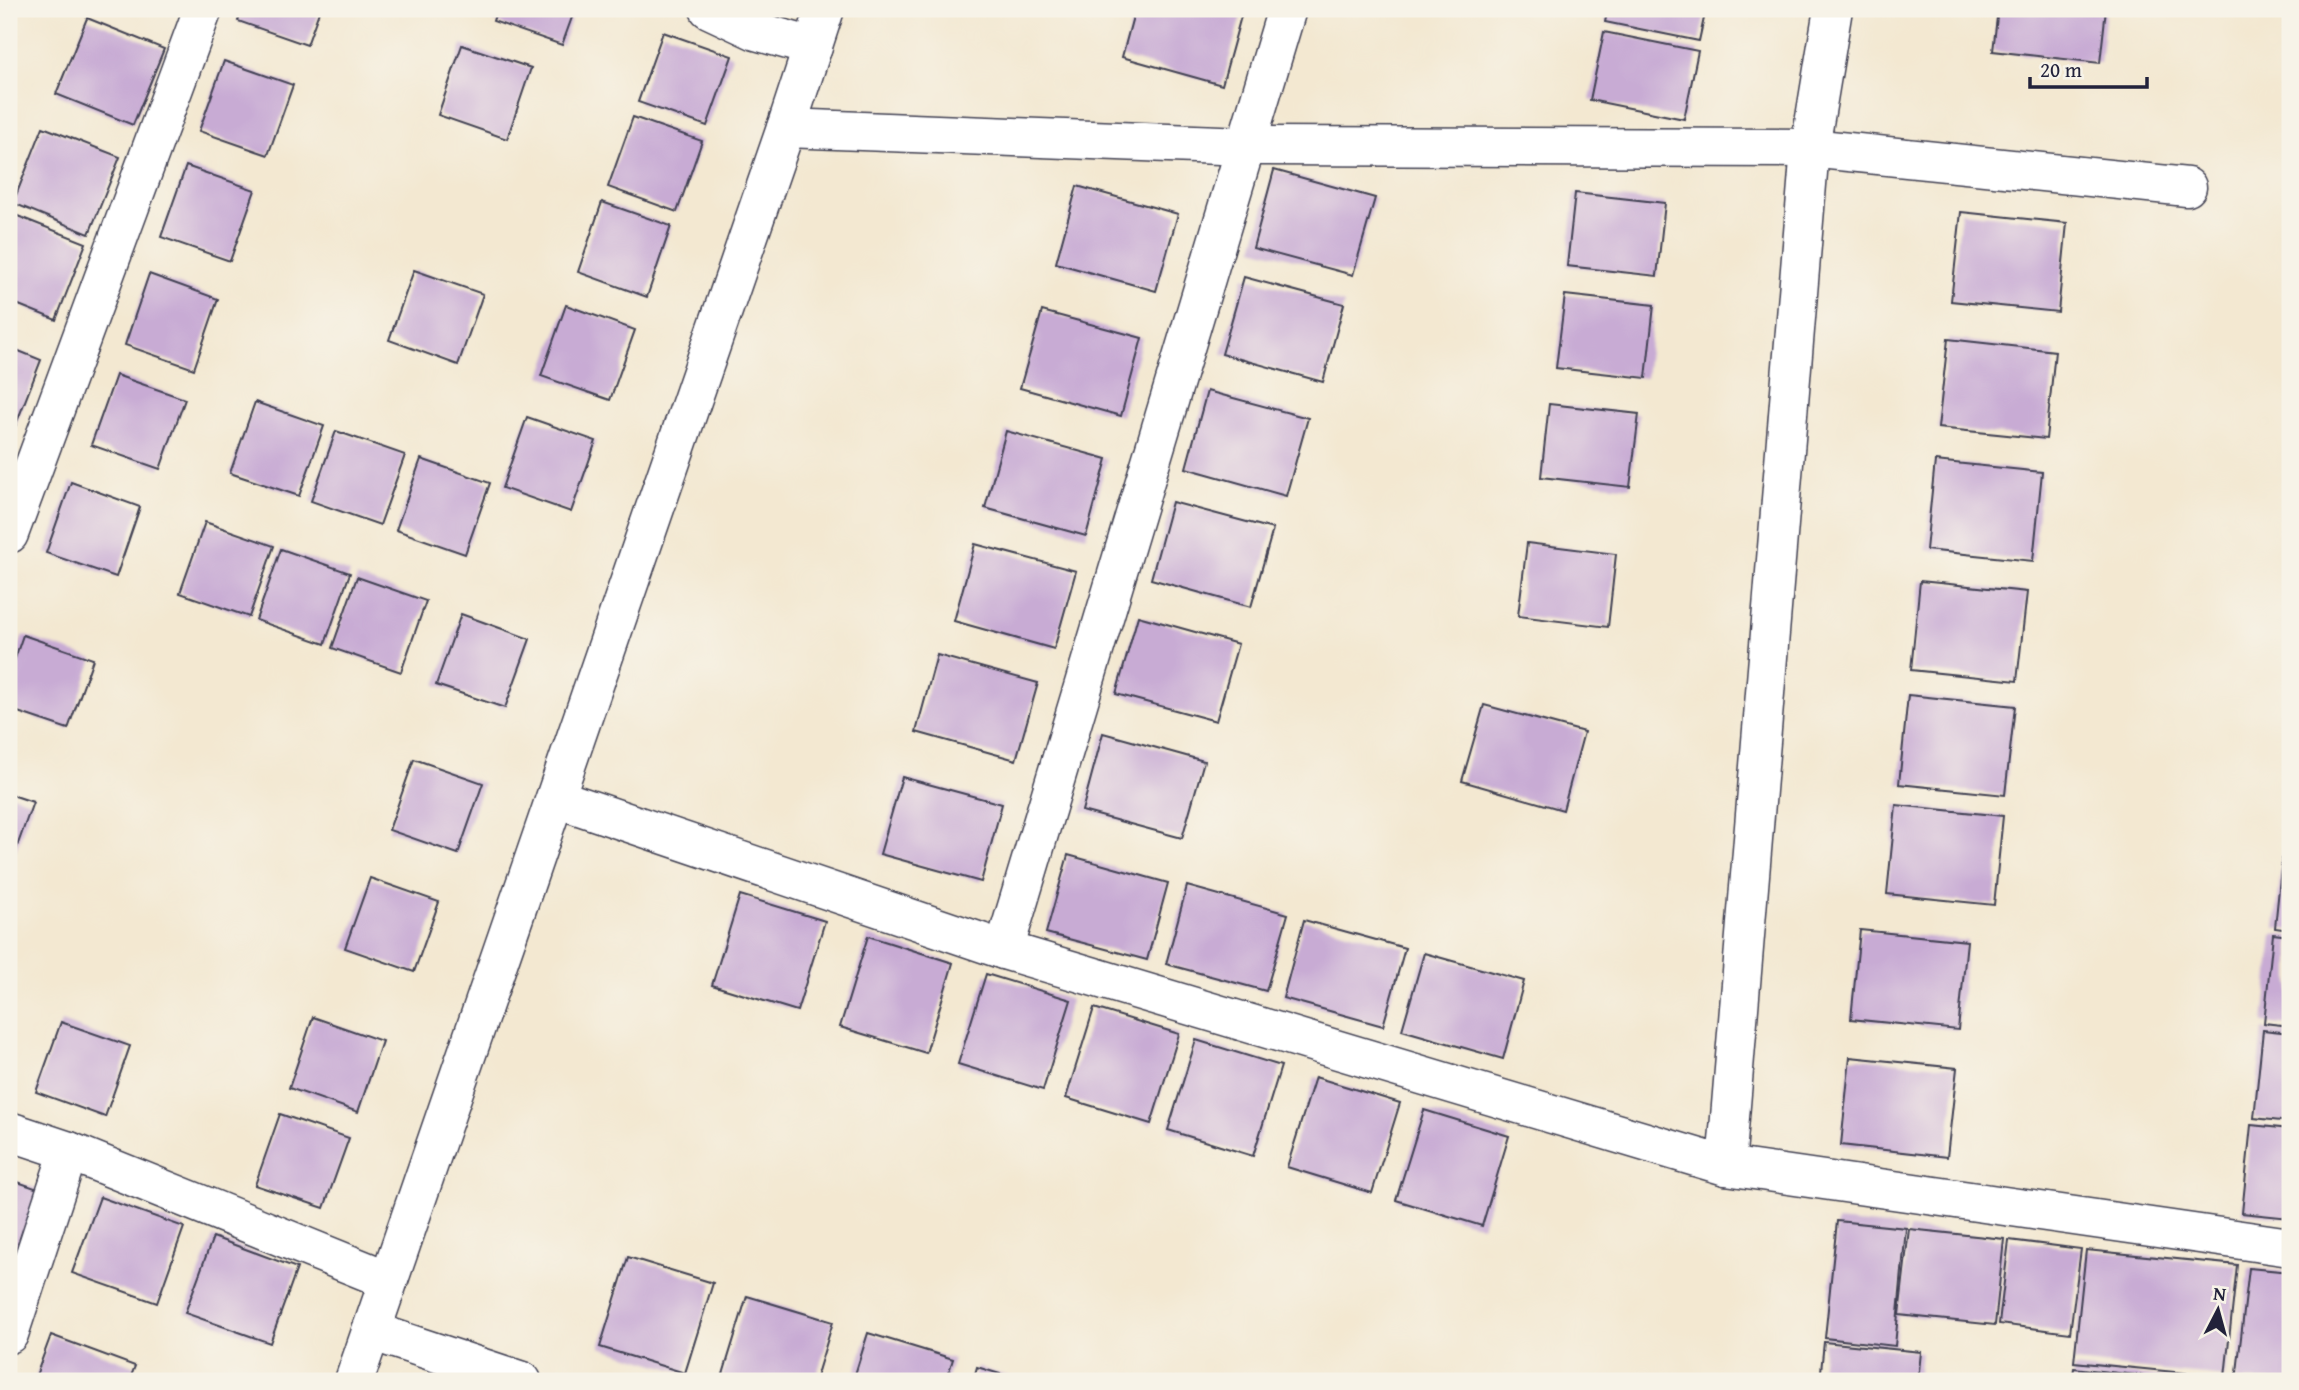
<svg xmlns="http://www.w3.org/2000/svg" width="2299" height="1390" font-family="'Gentium Book Plus',serif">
<rect width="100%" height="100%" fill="#f7f3e8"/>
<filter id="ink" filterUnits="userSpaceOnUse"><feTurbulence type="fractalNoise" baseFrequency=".0143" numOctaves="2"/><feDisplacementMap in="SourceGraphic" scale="14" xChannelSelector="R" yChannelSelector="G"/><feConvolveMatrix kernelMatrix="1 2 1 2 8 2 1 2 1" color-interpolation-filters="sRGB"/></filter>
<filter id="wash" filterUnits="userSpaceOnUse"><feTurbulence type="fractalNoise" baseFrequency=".00686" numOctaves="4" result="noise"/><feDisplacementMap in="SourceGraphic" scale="28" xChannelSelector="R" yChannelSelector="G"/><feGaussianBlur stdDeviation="1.57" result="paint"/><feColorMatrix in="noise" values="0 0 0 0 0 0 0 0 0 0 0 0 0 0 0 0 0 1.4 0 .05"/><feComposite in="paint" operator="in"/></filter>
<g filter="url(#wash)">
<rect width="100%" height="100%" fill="#f3e8d1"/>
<g id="blocks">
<!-- building -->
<g fill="#c8abd4">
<path d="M242,9H320L307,45L238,21Z"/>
<path d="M497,9H575L562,45L493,21Z"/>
<path d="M1135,9H1243L1222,85L1122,57Z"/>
<path d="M1608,9H1706L1699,41L1605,22Z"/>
<path d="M1998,9H2106L2100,63L1993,51Z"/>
<path d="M87,18L164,49L133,125L56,94Z"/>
<path d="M663,32L732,56L707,126L638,102Z"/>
<path d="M1604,32L1698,51L1684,119L1590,100Z"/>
<path d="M462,45L531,68L507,139L438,115Z"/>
<path d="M224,61L293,85L268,155L199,131Z"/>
<path d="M633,117L702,141L677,212L608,187Z"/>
<path d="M43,127L120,157L89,234L13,203Z"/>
<path d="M186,166L255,190L230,261L161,237Z"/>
<path d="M1274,170L1375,198L1353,275L1253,248Z"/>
<path d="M1077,186L1178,214L1156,291L1056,263Z"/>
<path d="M1575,193L1665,203L1657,276L1567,266Z"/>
<path d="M602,202L671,226L647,297L578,272Z"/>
<path d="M1961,212L2067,223L2058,312L1951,301Z"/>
<path d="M10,213L86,243L56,320L9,301Z"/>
<path d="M414,270L483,294L458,365L389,340Z"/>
<path d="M149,274L218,299L194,369L125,345Z"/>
<path d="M1244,277L1344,304L1323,382L1222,354Z"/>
<path d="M1565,295L1654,305L1646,378L1556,368Z"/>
<path d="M566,305L635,330L610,400L541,376Z"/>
<path d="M1042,311L1142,338L1121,416L1020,388Z"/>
<path d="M1948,339L2055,351L2046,439L1938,428Z"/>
<path d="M9,347L41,360L11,437L9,436Z"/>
<path d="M116,375L185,399L160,469L91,445Z"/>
<path d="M1207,391L1308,418L1286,496L1186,468Z"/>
<path d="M255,402L324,426L299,496L230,473Z"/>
<path d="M1549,404L1639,414L1630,487L1541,477Z"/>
<path d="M527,417L596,441L571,512L502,488Z"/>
<path d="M336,431L405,455L380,525L311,501Z"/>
<path d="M1006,431L1107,459L1086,536L985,508Z"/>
<path d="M421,459L490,483L465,554L396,530Z"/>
<path d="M1935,461L2042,472L2033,561L1926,550Z"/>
<path d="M71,482L140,507L116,577L46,553Z"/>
<path d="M1172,502L1273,529L1251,607L1151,579Z"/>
<path d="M205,522L274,546L249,617L180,593Z"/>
<path d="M1527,543L1616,554L1608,627L1518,616Z"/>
<path d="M975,544L1076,571L1054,649L954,621Z"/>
<path d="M281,549L350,573L325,644L256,620Z"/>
<path d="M357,577L426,601L401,672L332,648Z"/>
<path d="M1920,581L2027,592L2017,681L1911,670Z"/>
<path d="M461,614L530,639L505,708L436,685Z"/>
<path d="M1138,616L1238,644L1216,721L1116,694Z"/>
<path d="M23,635L93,659L68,729L9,709V676Z"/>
<path d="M937,655L1038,683L1016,760L916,732Z"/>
<path d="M1908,695L2015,706L2005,795L1899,784Z"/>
<path d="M1484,705L1584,732L1563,810L1462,781Z"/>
<path d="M1103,733L1204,761L1182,838L1082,811Z"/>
<path d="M414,759L483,783L458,854L389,830Z"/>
<path d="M902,777L1002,804L981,882L880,854Z"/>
<path d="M9,794L33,802L9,869Z"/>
<path d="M1896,805L2003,816L1994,905L1887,894Z"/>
<path d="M2284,839L2290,840V930L2275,928Z"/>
<path d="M1068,855L1168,883L1147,960L1046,933Z"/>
<path d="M370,878L439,902L414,972L345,948Z"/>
<path d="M1187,886L1288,914L1266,991L1166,964Z"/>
<path d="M740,895L825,921L797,1011L712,985Z"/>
<path d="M1304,920L1405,948L1383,1026L1283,998Z"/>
<path d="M1860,930L1967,941L1958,1030L1851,1019Z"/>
<path d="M2273,934L2290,936V1026L2264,1023Z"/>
<path d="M868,936L953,963L926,1053L840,1027Z"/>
<path d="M1424,953L1524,981L1503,1059L1402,1030Z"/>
<path d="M986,974L1071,1000L1043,1090L958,1064Z"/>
<path d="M1094,1008L1179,1034L1151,1124L1066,1098Z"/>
<path d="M313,1017L382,1041L358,1112L289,1088Z"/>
<path d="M61,1022L130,1046L105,1117L36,1092Z"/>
<path d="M2263,1030L2290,1033V1122L2254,1118Z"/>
<path d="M1196,1040L1281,1066L1253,1156L1168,1130Z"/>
<path d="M1850,1057L1957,1068L1947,1157L1841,1145Z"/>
<path d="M1315,1077L1400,1103L1372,1193L1287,1167Z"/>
<path d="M1424,1110L1509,1136L1482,1226L1396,1200Z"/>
<path d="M280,1114L349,1138L324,1208L255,1185Z"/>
<path d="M2251,1125L2290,1129V1218L2242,1213Z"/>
<path d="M9,1179L41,1190L16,1260L9,1258Z"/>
<path d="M100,1197L184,1227L157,1303L72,1273Z"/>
<path d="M1837,1221L1906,1228L1895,1346L1825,1338Z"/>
<path d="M1909,1229L2004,1239L1995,1325L1899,1315Z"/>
<path d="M213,1237L297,1268L270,1343L185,1313Z"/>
<path d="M2009,1240L2081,1249L2070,1333L1999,1324Z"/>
<path d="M2086,1250L2237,1265L2225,1377L2074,1362Z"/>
<path d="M628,1257L713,1283L685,1373L600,1347Z"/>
<path d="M2249,1268L2290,1272V1381H2236Z"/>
<path d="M747,1296L833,1322L815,1381H721Z"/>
<path d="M868,1333L953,1359L946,1381H853Z"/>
<path d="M51,1335L135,1366L129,1381H34Z"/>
<path d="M1824,1342L1921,1352L1918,1381H1820Z"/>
<path d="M977,1367L1023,1381H973Z"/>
<path d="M2074,1368L2171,1379V1381H2072Z"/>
</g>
</g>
</g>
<g filter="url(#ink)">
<use href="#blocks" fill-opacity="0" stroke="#414052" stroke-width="2"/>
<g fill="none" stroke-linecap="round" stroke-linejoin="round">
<defs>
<g id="minor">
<path d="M709,9L756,31L813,47"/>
<path d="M786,128L1246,146L1810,148L2187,187"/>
<path d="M9,534L203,9"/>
<path d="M556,798L1004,950L1726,1166L2290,1247"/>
<path d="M1004,950L1287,9"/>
<path d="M9,1131L69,1151L388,1280"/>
<path d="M1726,1166L1810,148L1833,9"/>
<path d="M371,1331L522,1381"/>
<path d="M9,1334L69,1151"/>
</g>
<path id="secondary" d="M354,1381L786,128L825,9"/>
</defs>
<!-- minor casing -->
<use href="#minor" stroke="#414052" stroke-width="41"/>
<!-- secondary casing -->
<use href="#secondary" stroke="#414052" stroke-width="41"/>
<!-- minor -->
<use href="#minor" stroke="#fff" stroke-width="38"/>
<!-- secondary -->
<use href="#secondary" stroke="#fff" stroke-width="38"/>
</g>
</g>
<!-- margin -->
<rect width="2299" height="1390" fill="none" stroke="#f7f3e8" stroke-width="35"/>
<!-- north arrow -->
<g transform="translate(2218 1310) rotate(6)" stroke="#f7f3e8" stroke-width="5" paint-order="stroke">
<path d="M0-5L12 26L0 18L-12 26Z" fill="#22223b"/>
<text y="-10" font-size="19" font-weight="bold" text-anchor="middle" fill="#22223b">N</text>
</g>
<!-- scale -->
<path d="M2030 77v10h117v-10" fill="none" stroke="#22223b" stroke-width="3.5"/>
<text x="2040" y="77" font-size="21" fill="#22223b" stroke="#f7f3e8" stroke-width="5" paint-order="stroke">20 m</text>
</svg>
